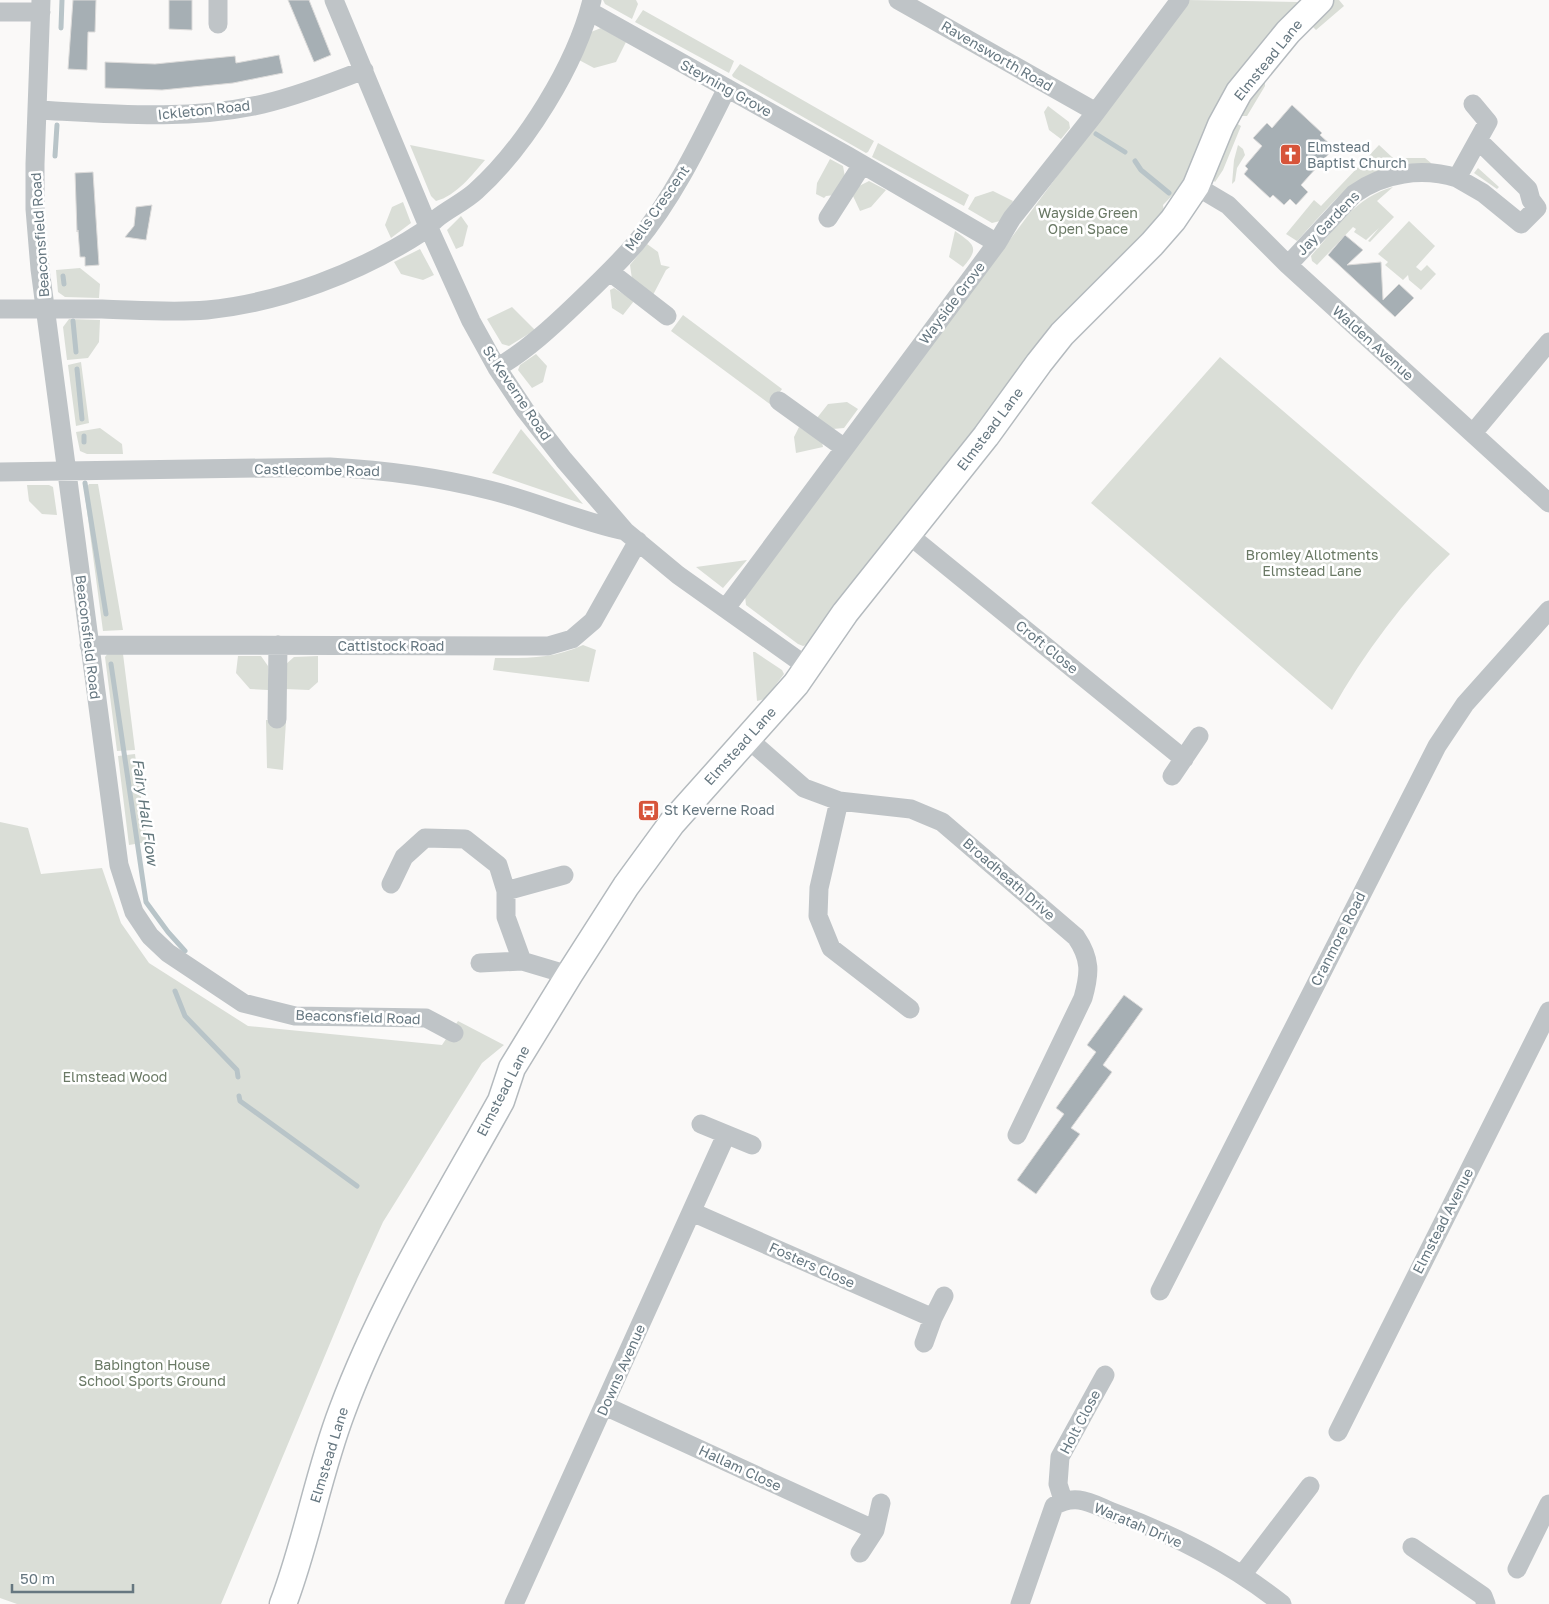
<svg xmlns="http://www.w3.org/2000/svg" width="1549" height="1604" viewBox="0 0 1549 1604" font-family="'Golos Text',sans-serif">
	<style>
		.green { fill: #daded7 }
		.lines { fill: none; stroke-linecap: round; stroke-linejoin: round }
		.stream { stroke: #b8c4c8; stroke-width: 5 }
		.building { fill: #a6afb4; stroke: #dcdbda }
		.secondary-casing { stroke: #b4babe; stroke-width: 29 }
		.street { stroke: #bfc4c7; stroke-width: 19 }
		.secondary { stroke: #fff; stroke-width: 26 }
		.labels { text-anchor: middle; stroke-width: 5; stroke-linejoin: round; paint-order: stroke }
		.street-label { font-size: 14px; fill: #667780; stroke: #fff }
		.poi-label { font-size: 14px; fill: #667780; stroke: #fff; text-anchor: start }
		.park-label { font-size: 14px; fill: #6a7965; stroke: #fff }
		.water-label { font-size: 15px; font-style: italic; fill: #61757a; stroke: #fff }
	</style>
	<rect width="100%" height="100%" fill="#faf9f8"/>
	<path class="green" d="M603,0h33l2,4 -6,15 -27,-15z
		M1188,0l110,2 -112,172 1,6 -24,25 1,6 -354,433 -7,2 -5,-2 -52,-39 -1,-9z
		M1331,0h8l5,6 -28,24 -8,-8z
		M643,10l91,51 -5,12 -94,-51z
		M601,28l25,14 -10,20 -22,6 -15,-8 12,-28z
		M740,64l134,77 -6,11 -2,1 -133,-76 -1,-2z
		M1258,79l7,4v3l-18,30h-8z
		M1048,106l21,16 1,6 -9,11 -12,-9 -5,-18z
		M1236,123l5,3 -18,44 -8,12 -3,-3 4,-25z
		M878,143l91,52 -5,11 -92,-49z
		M410,145l75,15c-12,14 -29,36 -49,41l-5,-5z
		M1238,145l5,4 2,6 -8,13 -2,13 -3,3 2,-24z
		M1379,145l14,13h32l6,5 -1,2c-73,3 -83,22 -130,73l-3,3 -11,-7 28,-34 7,6z
		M830,159l13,7 2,11 -10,18 -9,1 -2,2 -8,-4 1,-11z
		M1478,168l21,19 -2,2 -23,-16z
		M869,181l17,9 -15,17 -11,4 -7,-15 6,-10z
		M1393,187l-16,14 17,16 -24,25 -2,-1 11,-13 -13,12 -12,-8 2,-3 -3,-2 -36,38 -5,-4 -1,-5c24,-27 46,-60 82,-69z
		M993,191l20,10 -13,20 -8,2 -24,-14 7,-12z
		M403,202l8,21 -20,15 -6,-13 7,-18z
		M461,216l7,10 -5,20 -7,3 -9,-19z
		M1409,221l26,25 -19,21 5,4 6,-6 9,9 -15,16 -12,-10 -1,-5 -5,5 -18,-15 3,-3 -10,-8z
		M955,231c18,13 26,16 8,36l-14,-10z
		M647,244l11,8 3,13 9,2 -4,3 -13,25 -21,-16 -2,-14z
		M420,249l14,26 -11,5 -22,-6 -7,-12z
		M80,268l20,16 -1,14 -34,-1 -7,-5 -2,-22z
		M614,288l20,13 -11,14 -11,-7 -2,-18z
		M512,307l23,23 -26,16 -7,-2 -15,-25z
		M683,315l99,74 -11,16 -100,-74z
		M69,319l31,1 -1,22 -11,16 -21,2 -4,-33z
		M536,354l11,12 -4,16 -11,6 -14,-18 2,-5z
		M1220,357l230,197c-46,46 -86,99 -118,156l-241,-207z
		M81,362l8,61 -13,3 -8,-61z
		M847,402l11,7 -14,19 -11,1 -16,-11 11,-14z
		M799,427l23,15 1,5 -27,6 -2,-16z
		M100,428l22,16 1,10h-36l-7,-3 -4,-19z
		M521,429l62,75 -91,-31z
		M89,484h9l25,146 -20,1 -18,-135v-6z
		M27,485h22l4,2 4,28 -15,-1 -13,-13z
		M747,560l-24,28 -27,-21z
		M583,645l13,5 -7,32 -96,-12 2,-12c32,0 58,1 88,-13z
		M753,652h2l27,18 2,4 -19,25 -8,2z
		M108,653l15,1 12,96 -18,1 -12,-94z
		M238,656h23l7,10v24l-18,-1 -14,-16z
		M318,656v26l-9,8 -24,-1v-24l9,-8z
		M266,720l20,1 -3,49 -16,-2z
		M135,754l12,88 -18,3 -11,-89z
		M0,822l28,6 13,46 61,-6 19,55 28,40 99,63 194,19 16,-24 46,24 -22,18 -99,159 -26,57 -136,325h-204l-17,-6z"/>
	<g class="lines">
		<path class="stream" d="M61,28l1,-28
			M1096,134l29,18
			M55,156l2,-31
			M1135,161l6,9 28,23
			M63,276l1,8
			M73,321l3,31
			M77,369l5,50
			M84,436v6
			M85,483l21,131
			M111,664l35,238 22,30 17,19
			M175,991l10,25 52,54 1,7
			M239,1096l1,5 117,85"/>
	</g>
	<path class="building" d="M73,0h23l-1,32h-7l-1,38 -19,-1z
		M169,0h23v30l-23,-1z
		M288,0h21l22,55 -17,7z
		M279,55l4,18 -50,10 -71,7 -57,-2v-26l50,2 80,-8 1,7z
		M1292,105l30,28 -2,2 14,13 -33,37 7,7 -12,13 -6,-6 -6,6 -11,-10 -3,3 -26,-24 4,-5 -3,-3 17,-20 -9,-8 14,-15 5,5z
		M93,172l6,93 -14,1v-9h-5l-2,-27 -1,2 -2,-59z
		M152,205l-6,35 -21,-3 9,-11 2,-19z
		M1345,235l18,15 -16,15 34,-3 2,38 16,-16 15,14 -19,19 -67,-62z
		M1124,995l19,14 -40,56 9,7 -41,56 9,6 -44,60 -19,-14 47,-66 -8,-6 40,-56 -9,-7z"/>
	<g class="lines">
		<defs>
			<path id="secondary" d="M283,1604c24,-63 35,-130 59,-193 40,-108 103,-209 159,-310l11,-33 57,-93 57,-89 46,-63 124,-139 49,-71 141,-177 53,-73 23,-29 90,-90 21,-24 23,-34 25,-61 18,-33 49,-60 32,-32"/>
		</defs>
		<use href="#secondary" class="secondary-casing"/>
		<path class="street" d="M41,0l-6,164v45l5,60 79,596 15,47 16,24 18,17 75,50 52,13 131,2 28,15
			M334,0l94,226 43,95 26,47 28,42 39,50 61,71 53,44 131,93
			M898,0l198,112
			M589,11l259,145 149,87
			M0,12h41
			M218,24v-24
			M1473,104l15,18 -10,18
			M38,110c75,4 151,11 225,-6 34,-8 68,-21 101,-34
			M1196,186l32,19 60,60 261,238
			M828,218l34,-53
			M1288,265l66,-71c29,-21 68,-27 103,-16l21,-38 50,49 3,11 6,8 -16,16 -38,-31 -26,-15
			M610,272l57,44
			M0,309c34,0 68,0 102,0 35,1 70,4 105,1 73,-7 154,-38 215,-78 5,-3 9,-9 14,-13 12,-10 28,-17 40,-28 49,-44 100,-126 116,-191
			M497,368c30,-18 55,-41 80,-65 20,-19 41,-39 59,-60 38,-46 64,-101 91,-155
			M779,401l64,46
			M1473,433l76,-91
			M0,472l330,-5c54,3 107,10 159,23 46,11 89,31 136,41
			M909,535l275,224
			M726,608l271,-365 15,-25 81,-102 87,-116
			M89,645l459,1 24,-7 21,-18 45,-80
			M277,719l1,-74
			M747,738l57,50 35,13 72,8 31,13 134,115c15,22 14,36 7,61l-66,137
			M1172,776l27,-40
			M839,801l-20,87 -1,28 13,32 79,61
			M391,884l13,-27 21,-19 40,1 33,26 8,26v26l16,44 47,14
			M506,891l58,-16
			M480,963l42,-2
			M701,1124l51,21
			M692,1212l241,106
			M1160,1291l277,-545 28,-42 84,-94
			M924,1343l9,-25 11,-22
			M605,1406l270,124
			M1338,1432l211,-421
			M1063,1500l-5,-16 2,-27 45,-82
			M1412,1547l71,49 3,8
			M860,1553l15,-23 6,-27
			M1517,1569l32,-65
			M1242,1575l68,-89
			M514,1604l212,-469
			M1020,1604l34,-98c8,-5 15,-7 25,-6 11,1 23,8 33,12 60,22 120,52 170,92"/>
		<use href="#secondary" class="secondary"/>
	</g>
	<defs>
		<symbol id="church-square" viewBox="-11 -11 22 22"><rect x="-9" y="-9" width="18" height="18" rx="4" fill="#d7543a" stroke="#fff"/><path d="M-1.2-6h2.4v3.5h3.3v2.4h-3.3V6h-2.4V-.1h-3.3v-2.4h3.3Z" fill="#fff"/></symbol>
		<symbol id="bus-square" viewBox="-11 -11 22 22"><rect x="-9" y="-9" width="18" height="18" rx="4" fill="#d7543a" stroke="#fff"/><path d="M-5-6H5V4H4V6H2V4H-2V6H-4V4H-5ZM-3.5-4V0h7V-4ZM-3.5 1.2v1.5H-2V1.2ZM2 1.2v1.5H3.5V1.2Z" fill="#fff"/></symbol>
	</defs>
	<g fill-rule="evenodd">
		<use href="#church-square" x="1278" y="142" width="25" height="25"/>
		<use href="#bus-square" x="636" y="798" width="25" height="25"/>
	</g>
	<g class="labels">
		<g class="street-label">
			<text transform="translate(997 56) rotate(30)" y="5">Ravensworth Road</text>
			<text transform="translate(1268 60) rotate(-51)" y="5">Elmstead Lane</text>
			<text transform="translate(726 88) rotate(29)" y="5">Steyning Grove</text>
			<text transform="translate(204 110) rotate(-6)" y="5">Ickleton Road</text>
			<text transform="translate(657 208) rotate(-55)" y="5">Mells Crescent</text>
			<text transform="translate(1328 223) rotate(-46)" y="5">Jay Gardens</text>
			<text transform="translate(40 235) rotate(-94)" y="5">Beaconsfield Road</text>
			<text transform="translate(952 303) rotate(-53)" y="5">Wayside Grove</text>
			<text transform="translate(1373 343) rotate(42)" y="5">Walden Avenue</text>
			<text transform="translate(517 393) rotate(56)" y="5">St Keverne Road</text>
			<text transform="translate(990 429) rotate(-53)" y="5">Elmstead Lane</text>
			<text transform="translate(317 470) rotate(1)" y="5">Castlecombe Road</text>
			<text transform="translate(88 637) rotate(83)" y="5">Beaconsfield Road</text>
			<text x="391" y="651">Cattistock Road</text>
			<text transform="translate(1047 647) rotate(39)" y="5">Croft Close</text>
			<text transform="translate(740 746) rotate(-48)" y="5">Elmstead Lane</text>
			<text transform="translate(1009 879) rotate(41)" y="5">Broadheath Drive</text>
			<text transform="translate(1338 939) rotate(-63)" y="5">Cranmore Road</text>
			<text transform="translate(358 1017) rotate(2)" y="5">Beaconsfield Road</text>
			<text transform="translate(503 1091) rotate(-63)" y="5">Elmstead Lane</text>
			<text transform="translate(1443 1221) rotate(-63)" y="5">Elmstead Avenue</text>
			<text transform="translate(812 1265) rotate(24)" y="5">Fosters Close</text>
			<text transform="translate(621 1370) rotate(-66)" y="5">Downs Avenue</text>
			<text transform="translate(1080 1422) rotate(-62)" y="5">Holt Close</text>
			<text transform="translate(329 1455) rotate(-73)" y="5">Elmstead Lane</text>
			<text transform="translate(740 1468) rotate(25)" y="5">Hallam Close</text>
			<text transform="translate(1138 1525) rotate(23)" y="5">Waratah Drive</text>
		</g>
		<g class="poi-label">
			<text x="1307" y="152">Elmstead<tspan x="1307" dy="16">Baptist Church</tspan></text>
			<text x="664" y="815">St Keverne Road</text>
		</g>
		<g class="park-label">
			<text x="1088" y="218">Wayside Green<tspan x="1088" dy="16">Open Space</tspan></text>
			<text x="1312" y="560">Bromley Allotments<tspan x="1312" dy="16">Elmstead Lane</tspan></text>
			<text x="115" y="1082">Elmstead Wood</text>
			<text x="152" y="1370">Babington House<tspan x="152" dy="16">School Sports Ground</tspan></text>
		</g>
		<g class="water-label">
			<text transform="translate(145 812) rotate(82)" y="5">Fairy Hall Flow</text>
		</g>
	</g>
	<path d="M12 1584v8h121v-8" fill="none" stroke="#667780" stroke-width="2.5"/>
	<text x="20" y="1584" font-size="15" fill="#667780" stroke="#ffffff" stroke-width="4" paint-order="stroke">50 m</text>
</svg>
